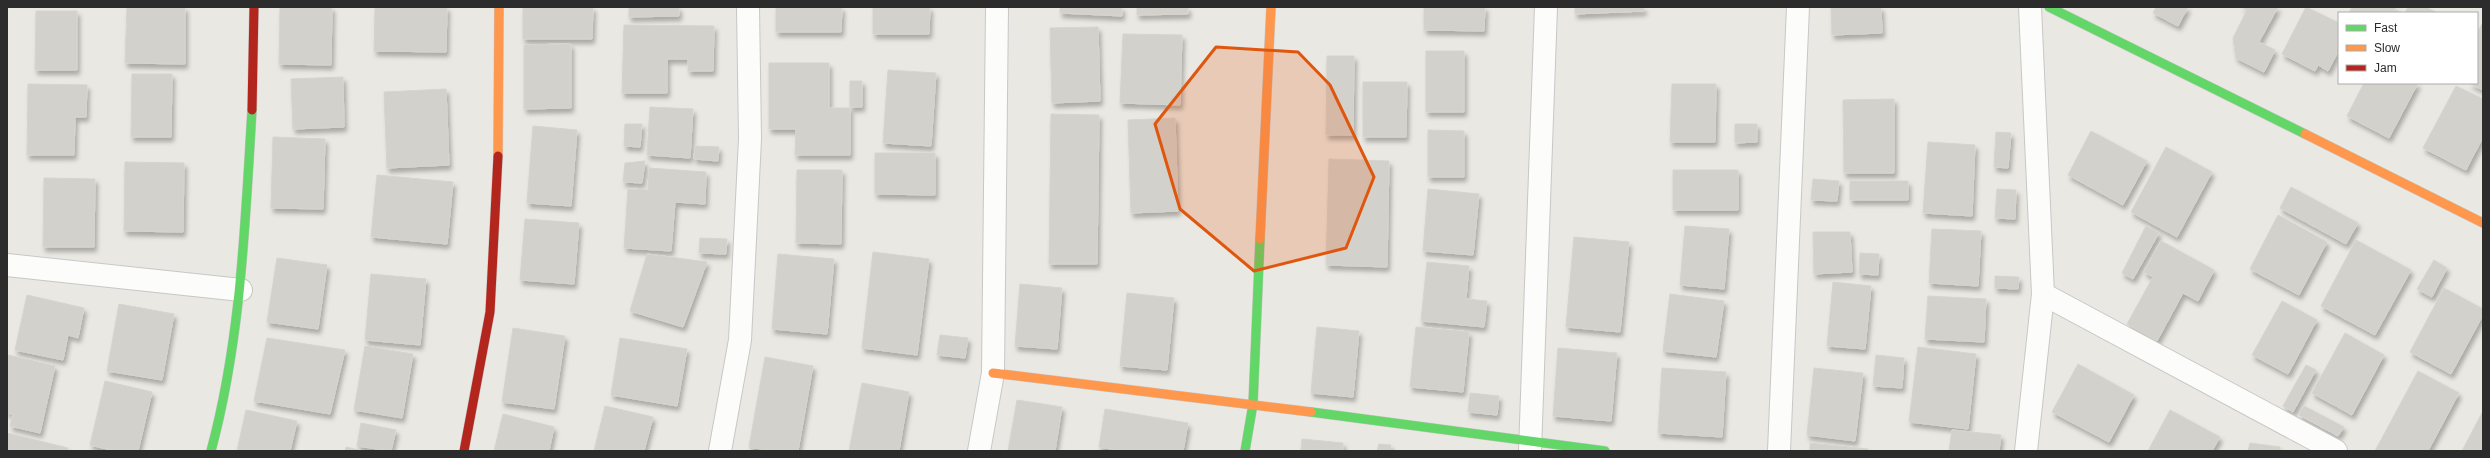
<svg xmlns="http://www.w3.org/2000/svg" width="2490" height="458" viewBox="0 0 2490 458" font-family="Helvetica,sans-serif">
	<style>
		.building { fill: #d3d1cc; stroke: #d5d4ce; filter: url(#shadow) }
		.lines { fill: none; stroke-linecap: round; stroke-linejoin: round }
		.street-casing { stroke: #c8c7c7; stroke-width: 24 }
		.fast-casing { stroke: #c8c7c7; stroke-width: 10 }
		.slow-casing { stroke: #c8c7c7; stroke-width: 10 }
		.jam-casing { stroke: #c8c7c7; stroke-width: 10 }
		.street { stroke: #fcfcfb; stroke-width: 22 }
		.fast { stroke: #63d668; stroke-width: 9 }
		.slow { stroke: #ff974d; stroke-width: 9 }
		.jam { stroke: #b3261e; stroke-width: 9 }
		.marked { fill: #df570e; fill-opacity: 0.2; stroke: #df570e; stroke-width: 3; stroke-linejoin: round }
	</style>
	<defs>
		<filter id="shadow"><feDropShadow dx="2.5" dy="4.5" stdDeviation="2" flood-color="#0004"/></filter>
	</defs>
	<rect width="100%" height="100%" fill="#eae8e2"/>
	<path class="building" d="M127,7h58v57l-60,-1z
		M280,7h52l-1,58 -52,-1z
		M375,7h72l-1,45 -72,-1z
		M523,7h70l-1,32h-69z
		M629,7h50v9l-50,1z
		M776,7h66l-1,25h-65z
		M873,7h57l-1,27h-56z
		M1060,7h62v9l-62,-3z
		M1137,7h51v7l-51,1z
		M1424,7h61l-1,24 -60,-1z
		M1575,7h69v4l-69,3z
		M1831,7h50l1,26 -50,2z
		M2156,7h32l-10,19 -25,-13z
		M2241,7h37l-19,35 16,8 -11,22 -28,-14 -3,-20 14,-28z
		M2306,7l33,16v27l-11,21 -10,-6 -3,6 -33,-17z
		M2352,7h44l-3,6h-44z
		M2408,7h18l11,6h-32z
		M36,11h41v59h-42z
		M2483,22v68l-14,-7h8v-50z
		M624,25l90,1 -1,45h-25v-12h-21v34h-45z
		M1098,27l2,74 -48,2 -2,-75z
		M1123,34l59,1 -2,70 -60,-2z
		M571,44v64l-47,1v-64z
		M1426,51h38v61h-38z
		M1327,56h27l-1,79h-27z
		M769,63h60v45h21v47h-55l1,-26h-27z
		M888,70l48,3 -5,73 -48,-3z
		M132,74h40l-1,63h-40z
		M343,77l1,50 -51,2 -2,-50z
		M850,81h12v26h-12z
		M1363,82h44l-1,55h-43z
		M2364,83h54l-29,55 -42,-22z
		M28,84l59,1 -1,32h-11l-1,38h-47z
		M1672,84h44l-1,58h-45z
		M2456,86l27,13v38l-17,33 -43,-22z
		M446,89l3,76 -62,3 -3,-76z
		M1894,99v74h-50l-1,-73z
		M650,107l43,2 -3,49 -43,-3z
		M1051,114l48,1 -2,149h-48z
		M1175,118l3,93 -47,2 -3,-93z
		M625,124h17l-2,23 -16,-1z
		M1735,124h22v18l-22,1z
		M533,126l44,4 -6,76 -44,-3z
		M1428,130l36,1v46h-36z
		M2091,131l56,30 -24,44 -55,-30z
		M1996,132l15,1 -3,35 -14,-1z
		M273,137l52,2 -2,70 -52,-1z
		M1928,142l47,3 -3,71 -49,-3z
		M695,146l24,1 -1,14 -24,-2z
		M2166,147l46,25 -35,65 -46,-25z
		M875,153h60v42l-60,-1z
		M1329,159l60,2 -2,106 -61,-2z
		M645,161l-3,22 -19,-1 2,-19z
		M125,162l59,1 -1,69 -59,-1z
		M649,168l57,4 -1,32 -30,-2 -4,49 -47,-3 4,-59 20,1z
		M797,170h45l-1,74 -45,-1z
		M1673,170h65v40h-65z
		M377,175l76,7 -6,62 -76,-7z
		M44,178l51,1 -1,68h-51z
		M1813,179l26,2 -2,20 -26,-1z
		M1850,181h58v19h-58z
		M2291,187l67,36 -12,21 -66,-36z
		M1428,189l51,5 -6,61 -50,-4z
		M1997,189l19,1 -1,29 -20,-1z
		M2278,215l49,27 -28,53 -49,-26z
		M525,219l54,4 -5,61 -54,-4z
		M1685,226l44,3 -5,60 -44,-4z
		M2146,226l13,7 -26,46 -11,-6z
		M1932,229l49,2 -3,55 -49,-3z
		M1813,232h37l2,40 -38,2z
		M1574,237l55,5 -9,90 -54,-5z
		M700,238l27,1 -1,15 -27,-1z
		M2356,240l55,30 -36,65 -54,-29z
		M2161,241l53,29 -16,31 -15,-8 -26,48 -30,-17 26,-47 -9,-5z
		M873,252l56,7 -12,96 -55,-7z
		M1860,253l19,1 -1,21 -19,-1z
		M647,254l60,8 -24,65 -53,-16z
		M778,254l56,5 -7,75 -55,-5z
		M277,258l50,7 -9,64 -51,-7z
		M2434,260l13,8 -15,29 -15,-8z
		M1427,262l42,4 -3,33 21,2 -3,26 -63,-6z
		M371,274l55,5 -6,66 -55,-5z
		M1995,276l24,1 -1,12 -23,-1z
		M1833,282l38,4 -6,63 -38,-3z
		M1020,284l42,4 -5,61 -42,-3z
		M2444,288l39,21v6l-32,59 -41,-22z
		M1127,293l47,5 -7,72 -47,-4z
		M1670,294l54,7 -8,56 -53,-6z
		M27,295l57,13 -6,30 -10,-3 -5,25 -48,-10z
		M1928,296l58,3 -2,43 -59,-3z
		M2282,301l35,19 -29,54 -36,-19z
		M119,304l55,10 -12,66 -55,-9z
		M1317,327l42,4 -6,66 -42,-4z
		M1416,327l53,5 -6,60 -53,-5z
		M513,328l52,8 -11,73 -52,-7z
		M2345,333l39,22 -32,60 -40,-22z
		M940,335l28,3 -3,20 -28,-3z
		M267,338l78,12 -15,64 -76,-13z
		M620,338l67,11 -10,57 -66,-11z
		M365,346l48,8 -11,64 -48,-8z
		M1918,347l58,7 -8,75 -59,-7z
		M1558,348l59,5 -6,68 -58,-5z
		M8,355l47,11 -15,67 -30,-7 3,-12 -6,-1z
		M1876,355l28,3 -2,30 -29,-2z
		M765,357l48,9 -15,85h-24l-25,-4z
		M2078,364l56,31 -25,47 -57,-30z
		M2306,365l10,5 -23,42 -10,-6z
		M1662,368l64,4 -4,65 -64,-4z
		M1814,368l49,5 -8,68 -48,-6z
		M2418,371l41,22 -31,58h-53z
		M105,381l47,11 -14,59h-23l-25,-6z
		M862,383l47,9 -10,59h-50z
		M1470,393l29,3 -2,19 -29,-3z
		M1017,400l45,7 -7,44h-47z
		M605,406l48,11 -9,34h-50z
		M2304,406l40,21 -6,9 -39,-21z
		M1105,409l83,14 -5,28h-59l-25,-4z
		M246,410l51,11 -7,30h-53z
		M2170,410l50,27 -8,14h-64z
		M2483,411v40h-21z
		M503,414l51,13 -5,24h-55z
		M361,423l35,7 -5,21 -34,-5z
		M1952,430l49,5 -2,16h-50z
		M7,433l61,15 -1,3h-60z
		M1302,439l41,4v8h-42z
		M1810,443l58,6v2h-58z
		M2250,443l30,4v4h-32z
		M1379,444l12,1 -1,6h-13z
		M346,447l17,4h-18z"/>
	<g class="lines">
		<defs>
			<path id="street" d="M7,265l234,25
				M2043,294l293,157
				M720,451l20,-111 10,-201 -2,-132
				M979,451l14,-78 4,-366
				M1530,451l16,-444
				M1779,451l19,-444
				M2026,451l17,-157 -13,-287"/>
			<path id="fast" d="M2049,7l256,127
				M1311,412l294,39
				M211,451c30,-111 34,-226 41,-341
				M1245,451l8,-47 7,-165"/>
			<path id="slow" d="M2305,134l178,89
				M498,156l1,-149
				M1260,239l11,-232
				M993,373l318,39"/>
			<path id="jam" d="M252,110l2,-103
				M464,451l26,-139 8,-156"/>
		</defs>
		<use href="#street" class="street-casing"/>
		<use href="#fast" class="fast-casing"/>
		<use href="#slow" class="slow-casing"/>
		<use href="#jam" class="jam-casing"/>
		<use href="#street" class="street"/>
		<use href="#fast" class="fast"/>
		<use href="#slow" class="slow"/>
		<use href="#jam" class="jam"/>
	</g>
	<path class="marked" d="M1216,47l82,5 32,33 44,92 -28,71 -92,23 -74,-62 -25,-85z"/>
	<rect width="2490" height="458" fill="none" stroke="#2c2c2c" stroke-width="16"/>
	<rect x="2338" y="12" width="140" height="72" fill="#ffffff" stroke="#ababab"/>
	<rect x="2346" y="25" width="20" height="6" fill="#63d668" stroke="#ababab"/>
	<text x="2374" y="32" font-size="12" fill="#2c2c2c">Fast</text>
	<rect x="2346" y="45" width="20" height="6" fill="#ff974d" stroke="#ababab"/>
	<text x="2374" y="52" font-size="12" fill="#2c2c2c">Slow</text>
	<rect x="2346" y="65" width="20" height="6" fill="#b3261e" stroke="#ababab"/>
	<text x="2374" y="72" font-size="12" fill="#2c2c2c">Jam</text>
</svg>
